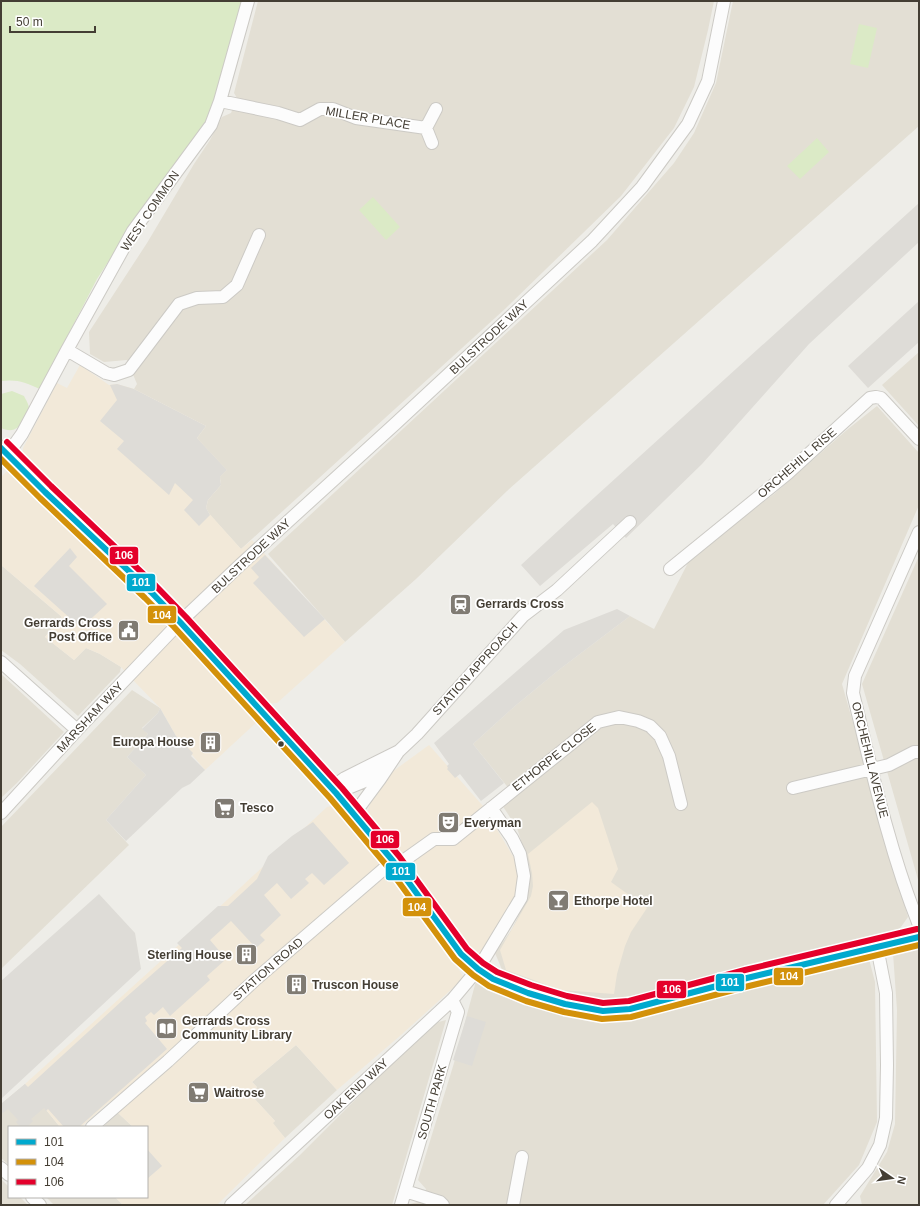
<svg xmlns="http://www.w3.org/2000/svg" width="920" height="1206" viewBox="0 0 920 1206" font-family="Arial,sans-serif">
	<style>
		.residential { fill: #e3dfd4 }
		.commercial { fill: #f2e9d9 }
		.green { fill: #dbeac6 }
		.parking { fill: #dedcd7 }
		.lines { fill: none; stroke-linecap: round; stroke-linejoin: round }
		.minor-casing { stroke: #cccac5; stroke-width: 14 }
		.major-casing { stroke: #d1c9b4; stroke-width: 17 }
		.minor { stroke: #fcfcfc; stroke-width: 12 }
		.major { stroke: #f1ece2; stroke-width: 15 }
		.bus-1-casing { stroke: #fff; stroke-width: 9 }
		.bus-2-casing { stroke: #fff; stroke-width: 9 }
		.bus-3-casing { stroke: #fff; stroke-width: 9 }
		.bus-1 { stroke: #00a9ce; stroke-width: 6 }
		.bus-2 { stroke: #d3910a; stroke-width: 6 }
		.bus-3 { stroke: #e4002b; stroke-width: 6 }
		.bus-dot { fill: #443e34; stroke: #fff; stroke-width: 1.5 }
		.labels { text-anchor: middle; stroke-width: 3.5; stroke-linejoin: round; paint-order: stroke }
		.street-label { font-size: 12px; fill: #443e34; stroke: #fff }
		.poi-label { font-size: 12px; font-weight: bold; fill: #443e34; stroke: #fff; text-anchor: start }
		.line-badge { stroke: #fff; stroke-width: 1.5 }
		.badge-label { font-size: 11px; text-anchor: middle; font-weight: bold; fill: #fff }
	</style>
	<rect width="100%" height="100%" fill="#eeede8"/>
	<path class="residential" d="M258,1h456l-6,29 -14,57 -20,41 -53,68 -115,112 -265,241 -31,-34 -4,-7 2,-8 13,-15v-4l-24,-43 9,-12 -72,-37 3,-5 -10,-24 -23,2 -14,-8 -1,-22 58,-89 47,-79 16,-24 12,-23 9,-4 6,-15 -3,-5z
		M733,1h186v125l-412,365 -91,88 -71,63 -77,-88 339,-314 67,-77 20,-30 22,-50z
		M919,352v74l-37,-41z
		M877,406l42,47v52l-77,179 66,233 -12,17 -209,50 -76,16 -38,-4 -70,-24 -8,-19 17,-24 14,-29 4,-31 -13,-41 -15,-23 12,-10 -41,-51 42,-38 45,-37 70,-53 24,13 37,-72 83,-63 74,-65z
		M919,556v327l-57,-199z
		M1,565l61,52 -17,20 29,23 12,-12 14,6 21,13 -1,5 -42,44 -58,-52 -19,-14z
		M1,674l63,58 -47,51 -16,15z
		M132,690l28,18 -2,5 -16,15 6,6 -21,23 19,18 -40,45 23,25 -128,124v-142z
		M919,947v258h-57l-2,-9 27,-44 8,-28 2,-114 -4,-57z
		M869,959l6,23 2,140 -18,43 -36,40h-413v-1l12,-3 4,-12 -8,-9 36,-117 22,-82 45,21 85,21z
		M446,1020l-54,185h-147l55,-50 131,-131z
		M296,1045l41,45 -52,48 -13,-15 3,-2 -25,-27 7,-7 -5,-5z
		M25,1084l35,43h-51v38l-8,-7v-54z
		M118,1113l15,14h-30z
		M1,1179l8,8v10h11l8,8h-27z
		M46,1197h69l8,8h-69z"/>
	<path class="commercial" d="M80,365l29,20 8,-1 17,5 72,37 -9,12 30,32 -7,7 1,8 -13,15 -2,8 1,3 34,38 11,-9 93,102 -68,61 -17,1 -1,16 -54,50 -29,-34 -16,-28 -28,-29 -11,-12 -21,-13 -14,-6 -12,12 -29,-23 17,-20 -61,-52v-88l10,-10 11,4 1,-23 34,-65 10,5z
		M429,745l54,61 34,57 1,29 -37,64h-8l-106,-142 6,-20 19,-22z
		M592,802l6,6 20,61 -7,13 36,26 -16,24 -6,14 -8,28 -3,20 -53,-4 -55,-20 -6,-20 31,-54 2,-10 -1,-13 -4,-19z
		M334,805l5,2 110,146 15,25 -63,57 -64,55 -41,-45 -44,37 5,5 -7,7 25,27 -2,2 12,15 -68,67h-94l-8,-8h32v-70h-14l-15,-14 -9,-11 -28,25h-21l-35,-43 159,-144 143,-133z"/>
	<path class="green" d="M1,1h243l-15,63 -21,55 -11,18 -67,91 -33,51 -57,110c-15,-7 -23,-10 -39,-8z
		M859,24l18,4 -9,40 -18,-4z
		M817,138l12,14 -29,27 -13,-13z
		M373,197l27,30 -14,13 -27,-30z
		M12,391l12,5c2,4 6,10 5,15 -1,2 -4,6 -5,8 -5,10 -12,14 -23,9v-34z"/>
	<path class="parking" d="M919,203v39l-110,102 -107,120 -76,74 -13,-14 -73,62 -19,-21 64,-59z
		M919,301v41l-51,46 -20,-22z
		M117,384l17,5 72,37 -9,12 30,32 -7,7 1,8 -13,15 -2,8 4,7 -11,11 -15,-16 9,-10 -18,-17 -6,12 -52,-46 7,-8 -24,-20 17,-21 -7,-15z
		M70,548l7,9 -8,9 38,38 -26,24 -47,-42z
		M265,555l60,64 -21,18 -51,-54 6,-6 -8,-9z
		M617,609l13,7 -70,53 -45,37 -42,38 31,39 -23,18 -21,-27 -5,4 -8,-9 1,-1 -1,-2 2,-2 -15,-21 130,-113z
		M160,708l16,28 17,17 -2,3 14,14 -15,14 -8,4 -56,53 -20,-21 40,-45 -19,-18 21,-23 -6,-5 16,-16z
		M313,822l36,41 -25,22 -12,-12 -7,6 4,4 -18,16 -14,-16 -13,12 17,20 -21,20 5,5 -9,8 -25,-27 -21,19 12,14 -2,2 4,5 -17,15 3,4 -40,36 -7,-9 -9,8 -3,-3 -6,5 2,4 -2,2 22,26 -88,78h-15l-16,-18 -2,2 -2,-3 -13,11 2,2 -6,6h-7l-4,-5 2,-2 -10,-11 -5,4 -2,-2v-7l24,-20 3,3 96,-88 58,-51 -5,-5 41,-37h10l29,-27 11,-23 24,-20z
		M99,894l36,39 6,36 -140,130v-118z
		M467,1016l19,6 -14,44 -19,-6z
		M147,1149l15,17 -15,13z"/>
	<g class="lines">
		<defs>
			<path id="minor" d="M220,101l58,12 22,7 20,-11h13l23,9 70,10 10,-19
				M426,128l6,15
				M67,350l39,23 8,2 15,-5 50,-66 18,-6 26,-1 14,-12 22,-50
				M7,455l15,-21 45,-84 66,-119 78,-106 9,-24 28,-100
				M919,532l-64,144 -2,17c19,78 36,157 66,232
				M670,569l118,-96 82,-75 6,-1 5,1 38,41
				M1,662l76,68
				M331,788l14,-10 54,-27 18,-17 106,-118 34,-26 73,-68
				M793,788l96,-23 25,-13h5
				M336,793l29,-12 18,-16
				M1,813l76,-83 103,-108 59,-56 156,-142 197,-183 50,-54 46,-63 20,-43 16,-80
				M355,816l5,-10 20,-27 18,-27
				M396,866l38,-27h19l145,-117 21,-5 19,4 12,5 10,10 9,20 12,48
				M92,1127l76,-66 88,-82 137,-118
				M1,1168l8,7
				M405,1191l35,11 3,3
				M32,1197l8,8
				M231,1205l221,-205 26,-31 43,-71 3,-22 -4,-22 -8,-16 -21,-30
				M401,1205l57,-193 -6,-12
				M513,1205l9,-48
				M836,1205l32,-37 12,-23 6,-27 1,-53 -1,-72 -9,-46"/>
			<path id="major" d="M1,448l44,44 106,100 29,30 156,171 31,37 26,31 68,93 17,15 15,10 35,14 37,11 38,7 27,-2 117,-31 172,-41"/>
		</defs>
		<use href="#minor" class="minor-casing"/>
		<use href="#major" class="major-casing"/>
		<use href="#minor" class="minor"/>
		<use href="#major" class="major"/>
		<defs>
			<path id="bus-1" d="M1,448l44,44 106,100 29,30 156,171 57,68 68,93 17,15 15,10 35,14 37,11 38,7 27,-2 117,-31 172,-41"/>
			<path id="bus-2" d="M1,459l39,39 105,100 29,29 156,171 57,68 68,93 18,16 16,11 37,15 38,11 38,7 29,-2 118,-31 170,-41"/>
			<path id="bus-3" d="M7,442l44,44 105,100 30,31 156,171 57,68 68,93 16,14 14,9 34,13 36,11 36,7 26,-2 116,-31 172,-41"/>
		</defs>
		<use href="#bus-1" class="bus-1-casing"/>
		<use href="#bus-2" class="bus-2-casing"/>
		<use href="#bus-3" class="bus-3-casing"/>
		<use href="#bus-1" class="bus-1"/>
		<use href="#bus-2" class="bus-2"/>
		<use href="#bus-3" class="bus-3"/>
	</g>
	<defs>
		<symbol id="station-square" viewBox="-11 -11 22 22"><rect x="-9" y="-9" width="18" height="18" rx="4" fill="#807b73" stroke="#fff"/><path d="M-3-6H3Q5-6 5-4V2Q5 4 3 4L4.5 6H3L1.5 4h-3L-3 6H-4.5L-3 4Q-5 4-5 2V-4Q-5-6-3-6ZM-3.5-4v3h7v-3ZM-3.5 1v1.5H-2V1ZM2 1v1.5H3.5V1Z" fill="#fff"/></symbol>
		<symbol id="civic-square" viewBox="-11 -11 22 22"><rect x="-9" y="-9" width="18" height="18" rx="4" fill="#807b73" stroke="#fff"/><path d="M-.6-6.5H3V-4.5H.6V-3L4-1V1h2V6H-6V1h2V-1L-.6-3ZM-1.2 2.5V6h2.4V2.5Z" fill="#fff"/></symbol>
		<symbol id="building-square" viewBox="-11 -11 22 22"><rect x="-9" y="-9" width="18" height="18" rx="4" fill="#807b73" stroke="#fff"/><path d="M-4-6H4V6H1V3H-1V6H-4ZM-2.5-4.3h1.7v1.8h-1.7ZM.8-4.3h1.7v1.8H.8ZM-2.5-1h1.7V.8h-1.7ZM.8-1h1.7V.8H.8Z" fill="#fff"/></symbol>
		<symbol id="supermarket-square" viewBox="-11 -11 22 22"><rect x="-9" y="-9" width="18" height="18" rx="4" fill="#807b73" stroke="#fff"/><path d="M-6-5.5h2.5l.6 2H6L4.5 2H-2.5L-4.4-4H-6ZM-1.5 3.2a1.3 1.3 0 1 0 .1 0ZM3 3.2a1.3 1.3 0 1 0 .1 0Z" fill="#fff"/></symbol>
		<symbol id="theatre-square" viewBox="-11 -11 22 22"><rect x="-9" y="-9" width="18" height="18" rx="4" fill="#807b73" stroke="#fff"/><path d="M-5-5.5Q0-4 5-5.5V0Q5 5 0 6Q-5 5-5 0ZM-3.3-2.5H-1v1.5H-3.3ZM1-2.5H3.3v1.5H1ZM-2.8 1Q0 5.5 2.8 1Z" fill="#fff"/></symbol>
		<symbol id="bar-square" viewBox="-11 -11 22 22"><rect x="-9" y="-9" width="18" height="18" rx="4" fill="#807b73" stroke="#fff"/><path d="M-6-5H6L.8 .8V4.5H3.5V6h-7V4.5H-.8V.8Z" fill="#fff"/></symbol>
		<symbol id="library-square" viewBox="-11 -11 22 22"><rect x="-9" y="-9" width="18" height="18" rx="4" fill="#807b73" stroke="#fff"/><path d="M-6-4Q-3-5.5-.7-3.5V5Q-3 3-6 4ZM6-4Q3-5.5 .7-3.5V5Q3 3 6 4Z" fill="#fff"/></symbol>
	</defs>
	<g fill-rule="evenodd">
		<use href="#station-square" x="448" y="592" width="25" height="25"/>
		<use href="#civic-square" x="116" y="618" width="25" height="25"/>
		<use href="#building-square" x="198" y="730" width="25" height="25"/>
		<use href="#supermarket-square" x="212" y="796" width="25" height="25"/>
		<use href="#theatre-square" x="436" y="810" width="25" height="25"/>
		<use href="#bar-square" x="546" y="888" width="25" height="25"/>
		<use href="#building-square" x="234" y="942" width="25" height="25"/>
		<use href="#building-square" x="284" y="972" width="25" height="25"/>
		<use href="#library-square" x="154" y="1016" width="25" height="25"/>
		<use href="#supermarket-square" x="186" y="1080" width="25" height="25"/>
	</g>
	<circle class="bus-dot" cx="281" cy="744" r="3.5"/>
	<g class="labels">
		<g class="street-label">
			<text transform="translate(368 118) rotate(10)" y="4">MILLER PLACE</text>
			<text transform="translate(150 211) rotate(-56)" y="4">WEST COMMON</text>
			<text transform="translate(489 337) rotate(-43)" y="4">BULSTRODE WAY</text>
			<text transform="translate(797 463) rotate(-41)" y="4">ORCHEHILL RISE</text>
			<text transform="translate(251 556) rotate(-43)" y="4">BULSTRODE WAY</text>
			<text transform="translate(475 669) rotate(-48)" y="4">STATION APPROACH</text>
			<text transform="translate(90 717) rotate(-47)" y="4">MARSHAM WAY</text>
			<text transform="translate(554 757) rotate(-38)" y="4">ETHORPE CLOSE</text>
			<text transform="translate(870 760) rotate(76)" y="4">ORCHEHILL AVENUE</text>
			<text transform="translate(268 969) rotate(-41)" y="4">STATION ROAD</text>
			<text transform="translate(356 1089) rotate(-43)" y="4">OAK END WAY</text>
			<text transform="translate(432 1102) rotate(-74)" y="4">SOUTH PARK</text>
		</g>
		<g class="poi-label">
			<text x="476" y="608">Gerrards Cross</text>
			<text x="112" y="627" text-anchor="end">Gerrards Cross<tspan x="112" dy="14">Post Office</tspan></text>
			<text x="194" y="746" text-anchor="end">Europa House</text>
			<text x="240" y="812">Tesco</text>
			<text x="464" y="827">Everyman</text>
			<text x="574" y="905">Ethorpe Hotel</text>
			<text x="232" y="959" text-anchor="end">Sterling House</text>
			<text x="312" y="989">Truscon House</text>
			<text x="182" y="1025">Gerrards Cross<tspan x="182" dy="14">Community Library</tspan></text>
			<text x="214" y="1097">Waitrose</text>
		</g>
	</g>
	<g class="line-badge">
		<rect x="109" y="546" width="30" height="19" rx="4" fill="#e4002b"/>
		<rect x="126" y="573" width="30" height="19" rx="4" fill="#00a9ce"/>
		<rect x="147" y="605" width="30" height="19" rx="4" fill="#d3910a"/>
		<rect x="370" y="830" width="30" height="19" rx="4" fill="#e4002b"/>
		<rect x="385" y="862" width="31" height="19" rx="4" fill="#00a9ce"/>
		<rect x="402" y="897" width="30" height="20" rx="4" fill="#d3910a"/>
		<rect x="773" y="967" width="31" height="19" rx="4" fill="#d3910a"/>
		<rect x="715" y="973" width="30" height="19" rx="4" fill="#00a9ce"/>
		<rect x="656" y="980" width="31" height="19" rx="4" fill="#e4002b"/>
	</g>
	<g class="badge-label">
		<text x="124" y="559">106</text>
		<text x="141" y="586">101</text>
		<text x="162" y="619">104</text>
		<text x="385" y="843">106</text>
		<text x="401" y="875">101</text>
		<text x="417" y="911">104</text>
		<text x="789" y="980">104</text>
		<text x="730" y="986">101</text>
		<text x="672" y="993">106</text>
	</g>
	<rect width="920" height="1206" fill="none" stroke="#443e34" stroke-width="4"/>
	<rect x="8" y="1126" width="140" height="72" fill="#ffffff" stroke="#b4b2ae"/>
	<rect x="16" y="1139" width="20" height="6" fill="#00a9ce" stroke="#b4b2ae"/>
	<text x="44" y="1146" font-size="12" fill="#443e34">101</text>
	<rect x="16" y="1159" width="20" height="6" fill="#d3910a" stroke="#b4b2ae"/>
	<text x="44" y="1166" font-size="12" fill="#443e34">104</text>
	<rect x="16" y="1179" width="20" height="6" fill="#e4002b" stroke="#b4b2ae"/>
	<text x="44" y="1186" font-size="12" fill="#443e34">106</text>
	<g transform="translate(892 1178) rotate(103)" stroke="#ffffff" stroke-width="3" paint-order="stroke">
	<path d="M0-3L7 15L0 10L-7 15Z" fill="#443e34"/>
	<text y="-6" font-size="11" font-weight="bold" text-anchor="middle" fill="#443e34">N</text>
	</g>
	<path d="M10 26v6h85v-6" fill="none" stroke="#443e34" stroke-width="2"/>
	<text x="16" y="26" font-size="12" fill="#443e34" stroke="#ffffff" stroke-width="3" paint-order="stroke">50 m</text>
</svg>
